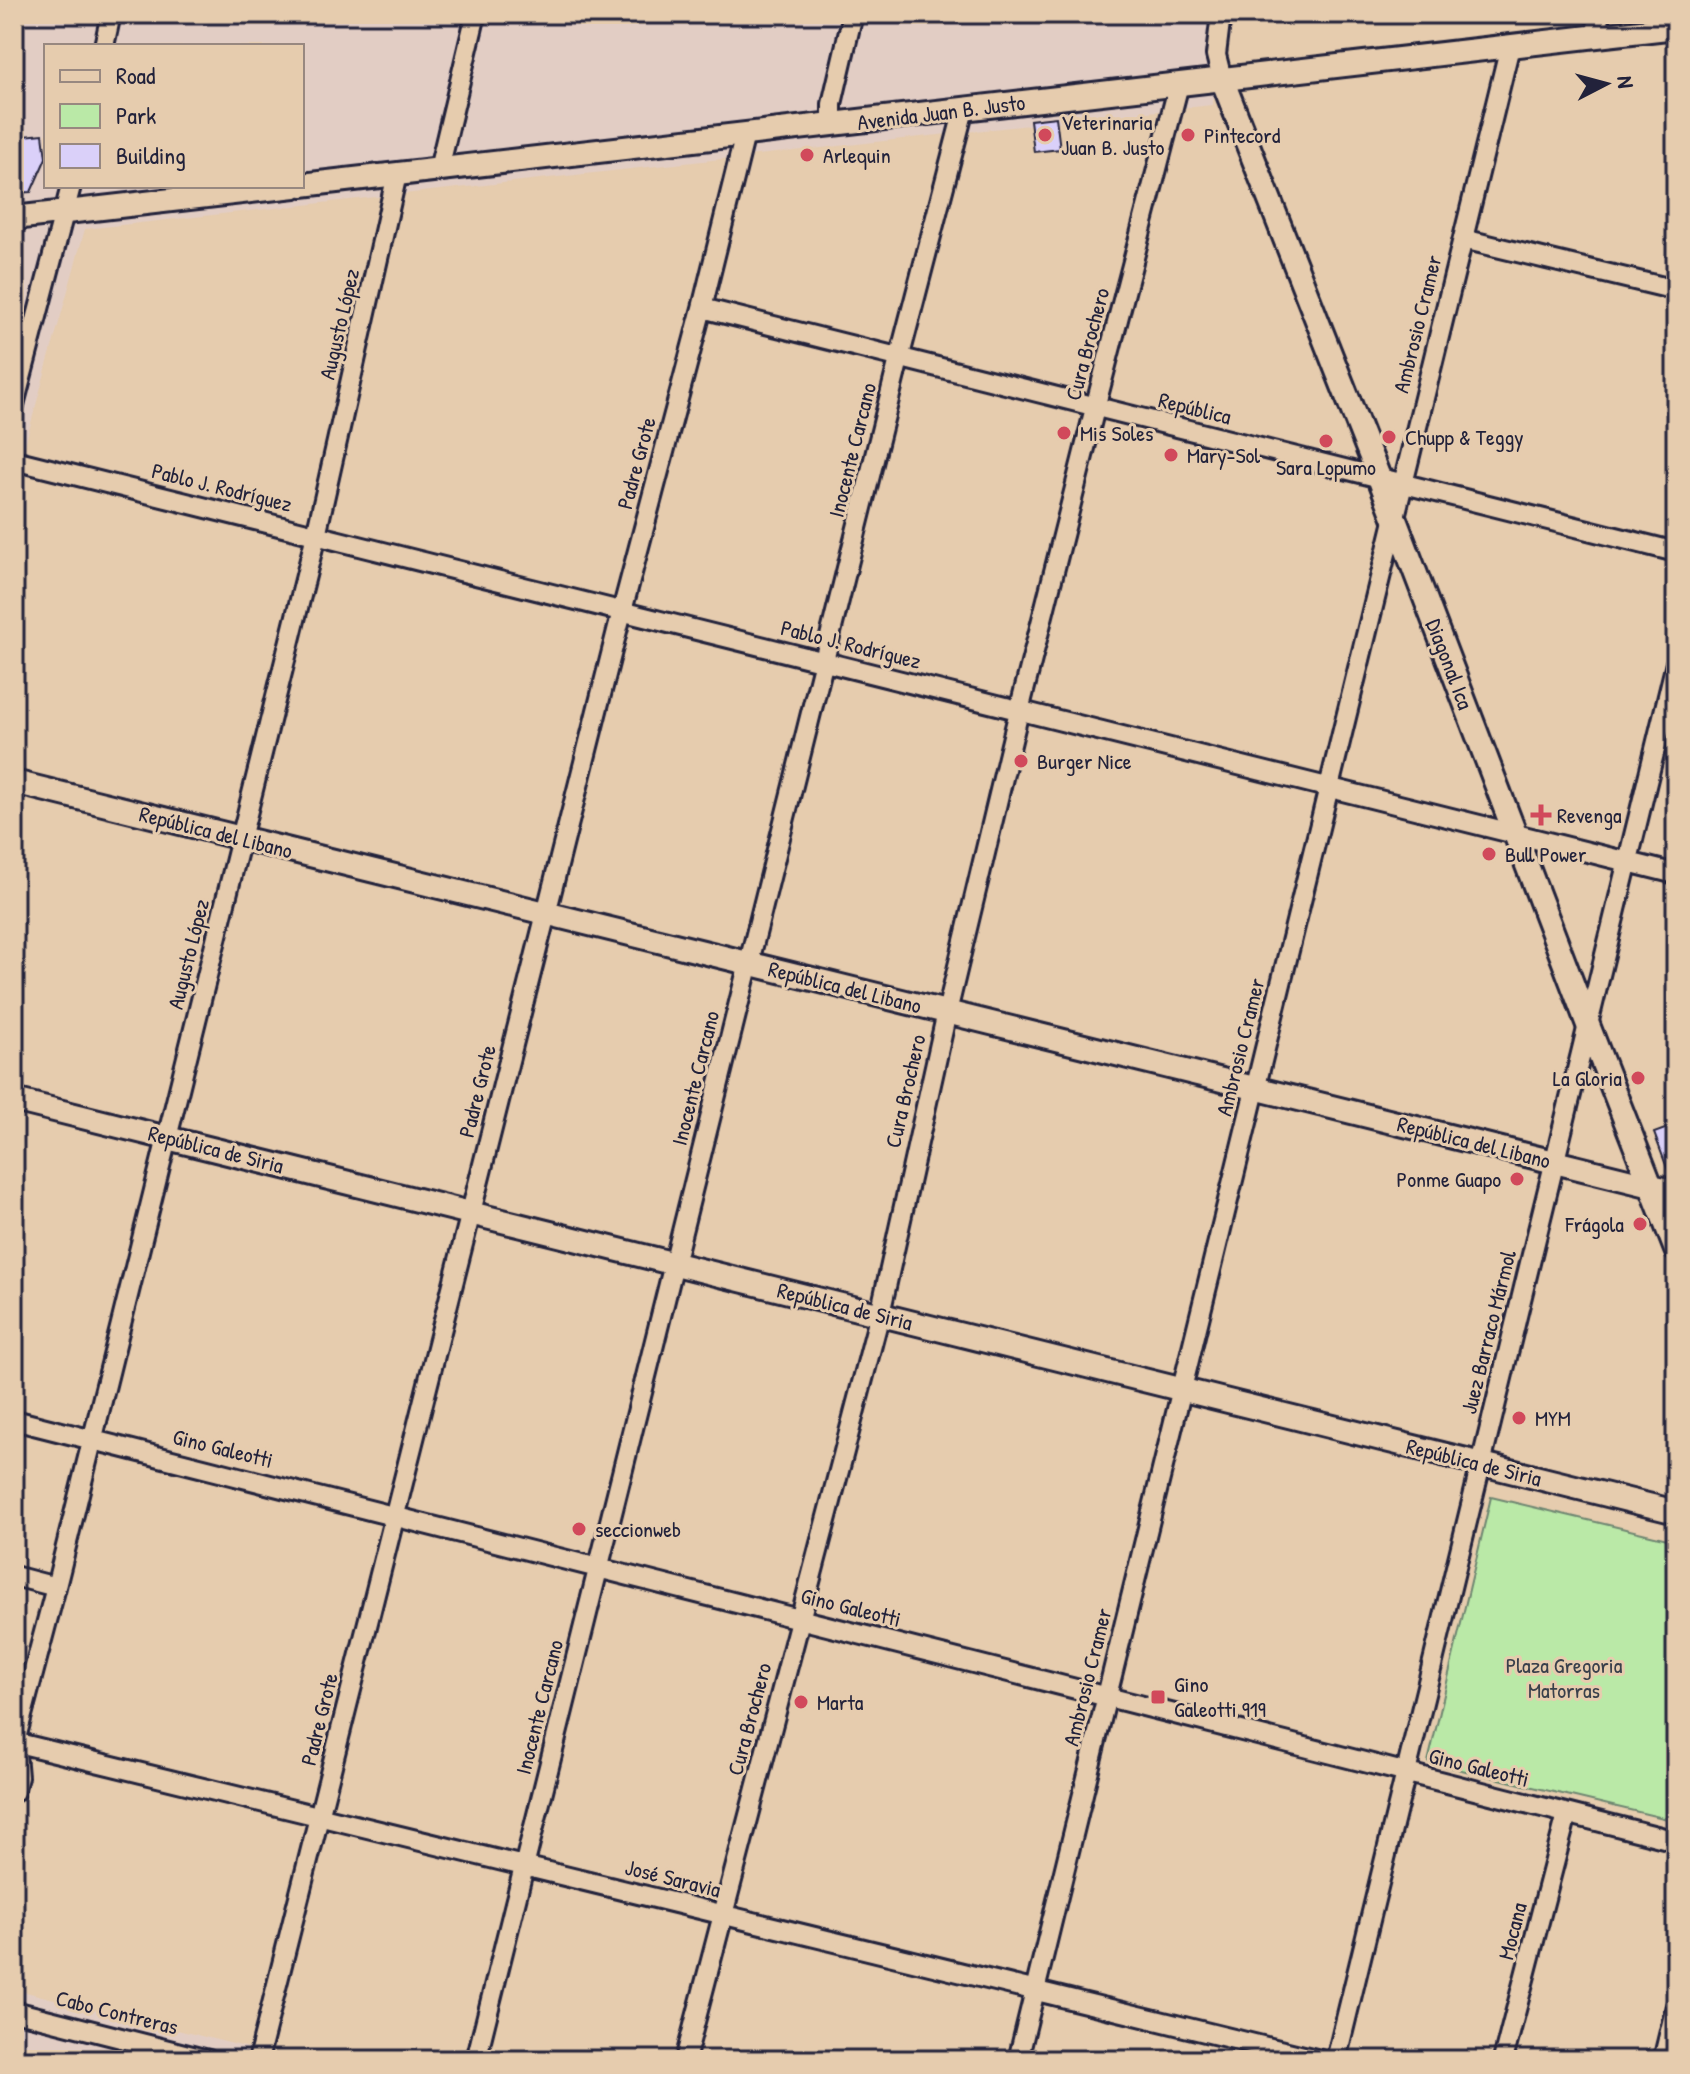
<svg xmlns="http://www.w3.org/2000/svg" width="1690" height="2074" viewBox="0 0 1690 2074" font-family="'Patrick Hand',sans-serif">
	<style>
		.built { fill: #e2cdc4; fill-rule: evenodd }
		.green { fill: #bae9a7; stroke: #6e8671; stroke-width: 2 }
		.building { fill: #dad0f9; stroke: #22223b; stroke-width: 2 }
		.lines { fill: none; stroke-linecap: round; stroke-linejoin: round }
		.minor-casing { stroke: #22223b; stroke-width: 24 }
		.major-casing { stroke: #22223b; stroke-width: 28 }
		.minor { stroke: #e6ccae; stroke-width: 18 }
		.major { stroke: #e6ccae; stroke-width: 22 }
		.poi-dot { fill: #d1495b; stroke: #e6ccae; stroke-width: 3 }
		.labels { text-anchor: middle; stroke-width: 6; stroke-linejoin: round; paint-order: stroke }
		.street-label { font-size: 22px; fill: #22223b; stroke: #e6ccae }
		.poi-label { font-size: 22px; fill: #22223b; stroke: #e6ccae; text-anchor: start }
		.park-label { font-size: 22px; fill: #39404b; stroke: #e6ccae }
	</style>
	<rect width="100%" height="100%" fill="#e6ccae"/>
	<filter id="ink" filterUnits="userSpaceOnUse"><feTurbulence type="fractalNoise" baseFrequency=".0125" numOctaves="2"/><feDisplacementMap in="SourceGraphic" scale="16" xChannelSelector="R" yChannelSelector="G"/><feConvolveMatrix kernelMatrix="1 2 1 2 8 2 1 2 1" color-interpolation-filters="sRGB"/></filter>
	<g filter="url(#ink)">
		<path class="built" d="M14,14h1220l-22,91 -1127,124 -71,255zM46,46h256v140h-256z
			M14,1989l263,66 -1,5h-262z"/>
		<path class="green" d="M1491,1497l185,44v280l-248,-59z"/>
		<path class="building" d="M1056,117l4,32 -26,3 -4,-32z
			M43,134l3,24 -15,34 -17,1v-56z
			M1676,1125v50l-7,-2 -15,-40z"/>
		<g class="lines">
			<defs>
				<path id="minor" d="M1221,14l-5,41 6,24
					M1595,36l5,-22
					M104,46l7,-32
					M832,124v-20l21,-90
					M439,169l37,-155
					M1463,239l213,51
					M702,308l974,244
					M14,405l57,-219
					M14,460l1662,414
					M14,1420l1662,421
					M14,1576l42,11
					M14,1742l1306,318
					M14,1792l4,-15 -3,-35 41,-155 260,-1052 81,-361
					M14,2011l194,49
					M258,2060l364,-1449 80,-303 43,-174
					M476,2060l423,-1701 65,-250
					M685,2060l195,-746 67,-302 72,-301 76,-303 84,-324
					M1018,2060l492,-2014
					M1336,2060l340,-1397
					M1503,2060l64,-246
					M1663,2060l13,-54"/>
				<path id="major" d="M1222,79l158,401 208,545 88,225
					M302,185l1374,-158
					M14,218l281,-32
					M14,782l1662,410
					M14,1100l1662,412"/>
			</defs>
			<use href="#minor" class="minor-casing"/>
			<use href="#major" class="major-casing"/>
			<use href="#minor" class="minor"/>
			<use href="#major" class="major"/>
		</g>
	</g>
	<g class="poi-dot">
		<circle cx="1045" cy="135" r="8"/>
		<circle cx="1188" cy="135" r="8"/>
		<circle cx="807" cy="155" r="8"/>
		<circle cx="1064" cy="433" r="8"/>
		<circle cx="1389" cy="437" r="8"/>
		<circle cx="1326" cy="441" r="8"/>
		<circle cx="1171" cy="455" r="8"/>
		<circle cx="1021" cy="761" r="8"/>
		<path d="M1537 803h8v8h8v8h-8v8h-8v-8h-8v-8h8z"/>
		<circle cx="1489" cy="854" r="8"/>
		<circle cx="1638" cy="1078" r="8"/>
		<circle cx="1517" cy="1179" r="8"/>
		<circle cx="1640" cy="1224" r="8"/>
		<circle cx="1519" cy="1418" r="8"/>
		<circle cx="579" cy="1529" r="8"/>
		<rect x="1150" y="1689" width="16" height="16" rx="4"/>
		<circle cx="801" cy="1702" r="8"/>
	</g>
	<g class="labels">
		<g class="street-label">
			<text transform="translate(941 112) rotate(-7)" y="8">Avenida Juan B. Justo</text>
			<text transform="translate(339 324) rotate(-77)" y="8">Augusto López</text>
			<text transform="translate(1417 324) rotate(-76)" y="8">Ambrosio Cramer</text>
			<text transform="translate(1087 344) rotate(-75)" y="8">Cura Brochero</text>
			<text transform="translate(1195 408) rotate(14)" y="8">República</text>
			<text transform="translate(852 450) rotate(-76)" y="8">Inocente Carcano</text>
			<text transform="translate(636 463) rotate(-75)" y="8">Padre Grote</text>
			<text transform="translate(222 487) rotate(14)" y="8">Pablo J. Rodríguez</text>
			<text transform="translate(851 644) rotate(14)" y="8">Pablo J. Rodríguez</text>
			<text transform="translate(1450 664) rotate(69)" y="8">Diagonal Ica</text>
			<text transform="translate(216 832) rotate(14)" y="8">República del Libano</text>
			<text transform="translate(188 954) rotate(-76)" y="8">Augusto López</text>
			<text transform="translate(845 987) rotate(14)" y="8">República del Libano</text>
			<text transform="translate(1240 1047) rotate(-76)" y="8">Ambrosio Cramer</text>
			<text transform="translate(695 1078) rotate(-76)" y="8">Inocente Carcano</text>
			<text transform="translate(477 1091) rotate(-76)" y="8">Padre Grote</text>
			<text transform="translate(905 1091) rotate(-77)" y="8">Cura Brochero</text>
			<text transform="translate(1474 1142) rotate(14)" y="8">República del Libano</text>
			<text transform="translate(216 1149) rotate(14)" y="8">República de Siria</text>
			<text transform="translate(845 1306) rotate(14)" y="8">República de Siria</text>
			<text transform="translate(1488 1332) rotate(-76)" y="8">Juez Barraco Mármol</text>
			<text transform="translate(223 1448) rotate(14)" y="8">Gino Galeotti</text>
			<text transform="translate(1474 1462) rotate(14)" y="8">República de Siria</text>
			<text transform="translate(851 1607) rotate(14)" y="8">Gino Galeotti</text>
			<text transform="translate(1087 1677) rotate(-76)" y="8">Ambrosio Cramer</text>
			<text transform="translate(539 1707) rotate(-76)" y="8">Inocente Carcano</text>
			<text transform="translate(319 1719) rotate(-76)" y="8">Padre Grote</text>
			<text transform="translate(749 1719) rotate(-75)" y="8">Cura Brochero</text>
			<text transform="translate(1479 1767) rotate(14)" y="8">Gino Galeotti</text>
			<text transform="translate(673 1878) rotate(14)" y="8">José Saravia</text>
			<text transform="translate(1512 1931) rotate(-76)" y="8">Mocana</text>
			<text transform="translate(117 2012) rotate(14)" y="8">Cabo Contreras</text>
		</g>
		<g class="poi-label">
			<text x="1061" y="130">Veterinaria<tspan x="1061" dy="25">Juan B. Justo</tspan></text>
			<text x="1204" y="143">Pintecord</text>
			<text x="823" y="163">Arlequin</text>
			<text x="1080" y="441">Mis Soles</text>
			<text x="1405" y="445">Chupp &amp; Teggy</text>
			<text x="1187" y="463">Mary-Sol</text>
			<text x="1326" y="475" text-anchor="middle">Sara Lopumo</text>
			<text x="1037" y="769">Burger Nice</text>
			<text x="1557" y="823">Revenga</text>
			<text x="1505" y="862">Bull Power</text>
			<text x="1622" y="1086" text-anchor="end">La Gloria</text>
			<text x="1501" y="1187" text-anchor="end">Ponme Guapo</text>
			<text x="1624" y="1232" text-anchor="end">Frágola</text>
			<text x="1535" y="1426">MYM</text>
			<text x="595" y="1537">seccionweb</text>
			<text x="1174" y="1692">Gino<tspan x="1174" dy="25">Galeotti 919</tspan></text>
			<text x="817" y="1710">Marta</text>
		</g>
		<g class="park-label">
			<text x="1564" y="1673">Plaza Gregoria<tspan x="1564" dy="25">Matorras</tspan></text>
		</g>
	</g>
	<rect width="1690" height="2074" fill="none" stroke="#e6ccae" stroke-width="48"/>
	<rect x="24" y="24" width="1642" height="2026" fill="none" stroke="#22223b" stroke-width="3" filter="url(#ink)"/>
	<rect x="44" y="44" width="260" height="144" fill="#e6ccae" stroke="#988880" stroke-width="2"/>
	<rect x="60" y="70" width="40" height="12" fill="#e6ccae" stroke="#988880" stroke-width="2"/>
	<text x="116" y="84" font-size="24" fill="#22223b">Road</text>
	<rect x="60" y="104" width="40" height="24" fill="#bae9a7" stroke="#988880" stroke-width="2"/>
	<text x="116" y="124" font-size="24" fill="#22223b">Park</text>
	<rect x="60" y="144" width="40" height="24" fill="#dad0f9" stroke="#988880" stroke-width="2"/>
	<text x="116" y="164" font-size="24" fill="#22223b">Building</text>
	<g transform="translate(1606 84) rotate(84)" stroke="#e6ccae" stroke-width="6" paint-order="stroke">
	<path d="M0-6L14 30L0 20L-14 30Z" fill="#22223b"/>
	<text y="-12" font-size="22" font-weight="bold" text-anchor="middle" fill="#22223b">N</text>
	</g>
</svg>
